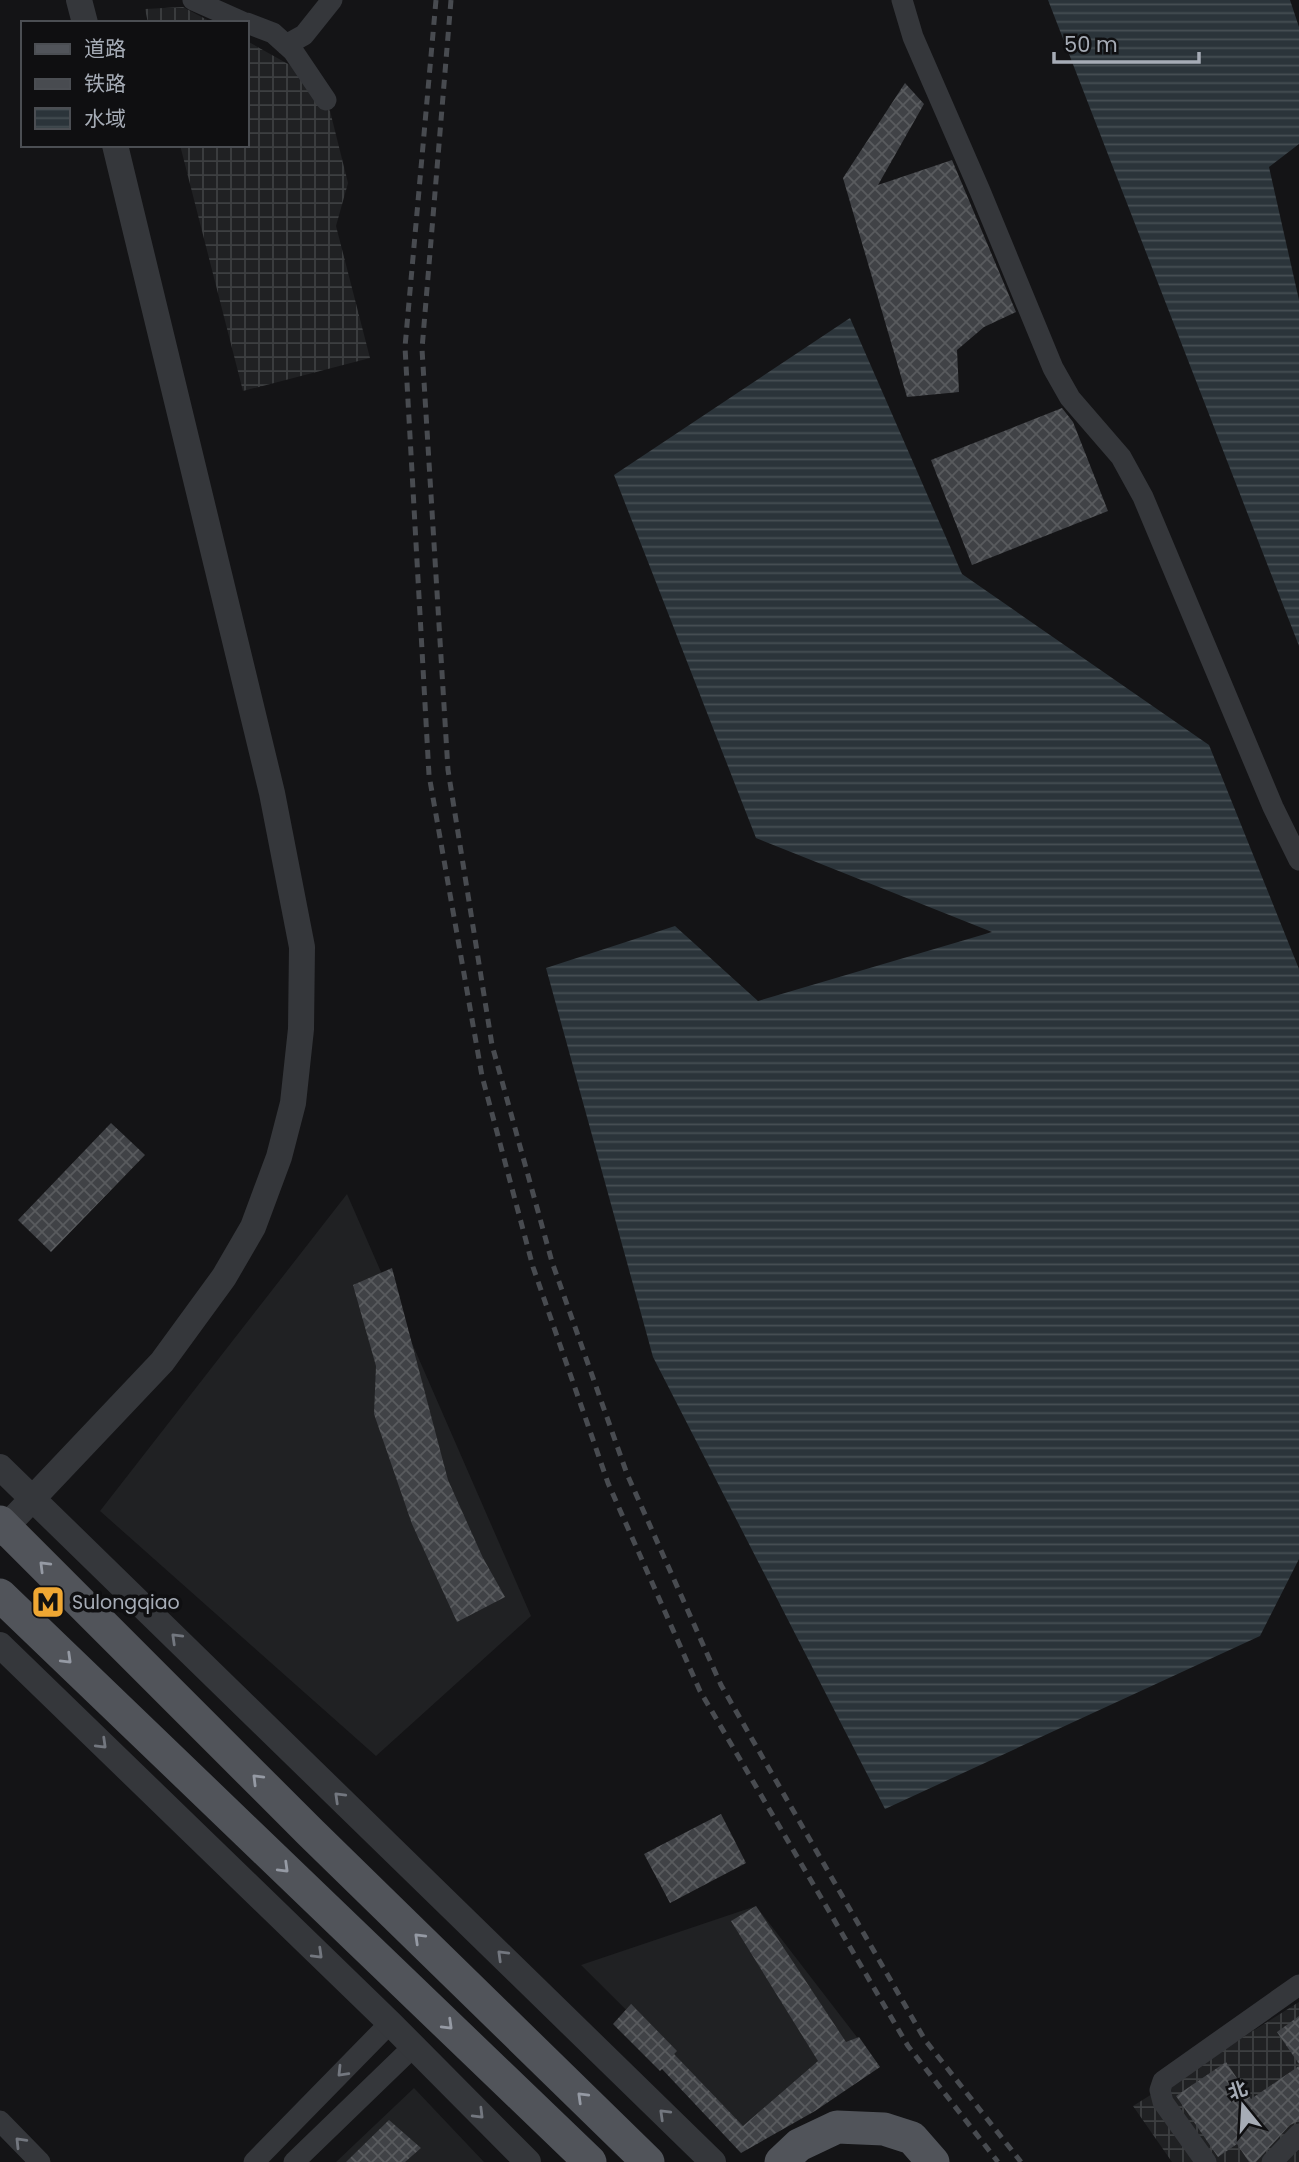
<svg xmlns="http://www.w3.org/2000/svg" width="1299" height="2162" viewBox="0 0 1299 2162" font-family="Poppins,'Noto Sans SC',sans-serif">
	<style>
		.built { fill: #202123 }
		.industrial { fill: url(#industrial-grid) }
		.water { fill: url(#water-rules) }
		.building { fill: url(#building-cross-hatch) }
		.lines { fill: none; stroke-linecap: round; stroke-linejoin: round }
		.minor { stroke: #35373b; stroke-width: 21 }
		.tertiary { stroke: #35373b; stroke-width: 26 }
		.primary { stroke: #51545a; stroke-width: 33 }
		.rail { stroke: #484b50; stroke-width: 5; stroke-dasharray: 9 7; stroke-linecap: butt }
		.oneway { stroke: #959aa4 }
		.oneway2 { stroke: #73777f }
		.labels { text-anchor: middle; stroke-width: 7; stroke-linejoin: round; paint-order: stroke }
		.poi-label { font-size: 19px; fill: #a6acb6; stroke: #0f0f11; text-anchor: start }
	</style>
	<defs>
		<pattern id="industrial-grid" width="8" height="8" patternUnits="userSpaceOnUse" patternTransform="scale(1.75)"><rect width="8" height="8" fill="#202123"/><path d="M0 4h8M4 0v8" fill="none" stroke="#3d3f41"/></pattern>
		<pattern id="water-rules" width="6" height="5" patternUnits="userSpaceOnUse" patternTransform="scale(1.75)"><rect width="6" height="5" fill="#2b343a"/><path d="M0 2.5h6" fill="none" stroke="#474f54"/></pattern>
		<pattern id="building-cross-hatch" width="8" height="8" patternUnits="userSpaceOnUse" patternTransform="scale(1.75)"><rect width="8" height="8" fill="#404246"/><path d="M0 0l8 8M0 8l8-8" fill="none" stroke="#595b5e"/></pattern>
	</defs>
	<rect width="100%" height="100%" fill="#141416"/>
	<path class="built" d="M347,1194l184,422 -155,140 -276,-245z
		M756,1906l124,161 -137,59 -162,-161z
		M414,2088l70,74h-148z"/>
	<path class="industrial" d="M183,7l30,16h-65l-3,-14z
		M247,41l50,28 33,42 18,72 -12,43 34,132 -127,33 -63,-246h67z
		M1299,2002v160h-127l-39,-56z"/>
	<path class="water" d="M1048,0h242l9,27v117l-30,23 30,133v346z
		M850,318l112,256 247,171 90,224v590l-39,77 -375,173 -232,-452 -107,-389 129,-42 83,75 234,-69 -236,-94 -142,-363z"/>
	<path class="building" d="M905,83l19,21 -46,81 74,-25 64,152 -32,15 -27,23 2,42 -52,5 -64,-219z
		M1062,408l11,14 35,89 -136,54 -41,-105z
		M111,1123l34,32 -94,97 -33,-32z
		M392,1268l56,212 35,78 22,39 -48,25 -45,-98 -38,-110 2,-48 -23,-81z
		M721,1814l25,49 -76,40 -26,-49z
		M756,1906l90,136 13,-5 21,30 -65,44 -74,42 -79,-84 -2,2 -47,-47 18,-20 46,47 -3,3 69,72 75,-65 -87,-140z
		M1299,2016v48l-22,-32z
		M1226,2062l25,37 48,-33v55l-9,4 -34,37h-7l-12,-18 -19,13 -42,-61z
		M389,2120l32,28 -16,14h-59z"/>
	<g class="lines">
		<path class="minor" d="M193,0l52,23
			M902,0l11,37 67,154 73,177 17,30 51,59 22,40 130,310 26,53
			M247,23l26,10 20,18 33,49
			M286,45l18,-10 28,-35
			M0,2121l40,41
			M254,2162l136,-139
			M294,2162l119,-115
			M1206,2162l-43,-60 -3,-12 3,-9 136,-96
			M1272,2162l27,-28"/>
		<path class="tertiary" d="M79,0l6,23
			M0,1467l713,695
			M0,1533l162,-171 62,-85 29,-50 26,-70 14,-54 8,-74 1,-82 -30,-154 -157,-648
			M0,1645l390,378 138,139"/>
		<path class="primary" d="M0,1522l311,311 337,329
			M0,1595l590,567
			M781,2162l18,-17 38,-18 47,2 28,9 21,24"/>
		<path class="rail" d="M436,0l-31,347 24,428 53,301 51,191 75,216 92,208 208,355 90,116
			M451,0l-29,349 26,421 44,275 60,217 75,212 94,211 204,355 96,122"/>
	</g>
	<defs><path id="oneway-chevron" d="M-2-3.5L2.5 0L-2 3.5" fill="none" stroke-width="1.6" stroke-linecap="round" stroke-linejoin="round" transform="scale(1.75)"/></defs>
	<g class="oneway">
		<use href="#oneway-chevron" transform="translate(44 1566) rotate(-135)"/>
		<use href="#oneway-chevron" transform="translate(67 1659) rotate(44)"/>
		<use href="#oneway-chevron" transform="translate(257 1779) rotate(-135)"/>
		<use href="#oneway-chevron" transform="translate(284 1868) rotate(44)"/>
		<use href="#oneway-chevron" transform="translate(419 1938) rotate(-136)"/>
		<use href="#oneway-chevron" transform="translate(448 2025) rotate(44)"/>
		<use href="#oneway-chevron" transform="translate(582 2097) rotate(-136)"/>
	</g>
	<g class="oneway2">
		<use href="#oneway-chevron" transform="translate(176 1638) rotate(-136)"/>
		<use href="#oneway-chevron" transform="translate(102 1744) rotate(44)"/>
		<use href="#oneway-chevron" transform="translate(339 1797) rotate(-136)"/>
		<use href="#oneway-chevron" transform="translate(318 1954) rotate(44)"/>
		<use href="#oneway-chevron" transform="translate(502 1955) rotate(-136)"/>
		<use href="#oneway-chevron" transform="translate(342 2072) rotate(134)"/>
		<use href="#oneway-chevron" transform="translate(479 2114) rotate(45)"/>
		<use href="#oneway-chevron" transform="translate(664 2114) rotate(-136)"/>
		<use href="#oneway-chevron" transform="translate(20 2142) rotate(-134)"/>
	</g>
	<defs>
		<symbol id="metro-square" viewBox="-11 -11 22 22"><rect x="-9" y="-9" width="18" height="18" rx="4" fill="#efa733" stroke="#0f0f11"/><path d="M-5.5 5V-5H-3L0 0L3-5H5.5V5H3V-.5L0 4L-3-.5V5Z" fill="#111"/></symbol>
	</defs>
	<g fill-rule="evenodd">
		<use href="#metro-square" x="29" y="1583" width="38" height="38"/>
	</g>
	<g class="labels">
		<g class="poi-label">
			<text x="72" y="1609">Sulongqiao</text>
		</g>
	</g>
	<rect x="21" y="21" width="228" height="126" fill="#0f0f11" stroke="#4b4e53" stroke-width="2"/>
	<rect x="35" y="44" width="35" height="10" fill="#51545a" stroke="#4b4e53" stroke-width="2"/>
	<text x="84" y="56" font-size="21" fill="#a6acb6">道路</text>
	<rect x="35" y="79" width="35" height="10" fill="#484b50" stroke="#4b4e53" stroke-width="2"/>
	<text x="84" y="91" font-size="21" fill="#a6acb6">铁路</text>
	<rect x="35" y="108" width="35" height="21" fill="url(#water-rules)" stroke="#4b4e53" stroke-width="2"/>
	<text x="84" y="126" font-size="21" fill="#a6acb6">水域</text>
	<g transform="translate(1243 2106) rotate(342)" stroke="#0f0f11" stroke-width="5" paint-order="stroke">
	<path d="M0-5L12 26L0 18L-12 26Z" fill="#a6acb6"/>
	<text y="-10" font-size="19" font-weight="bold" text-anchor="middle" fill="#a6acb6">北</text>
	</g>
	<path d="M1054 52v10h145v-10" fill="none" stroke="#a6acb6" stroke-width="3.5"/>
	<text x="1064" y="52" font-size="21" fill="#a6acb6" stroke="#0f0f11" stroke-width="5" paint-order="stroke">50 m</text>
</svg>
